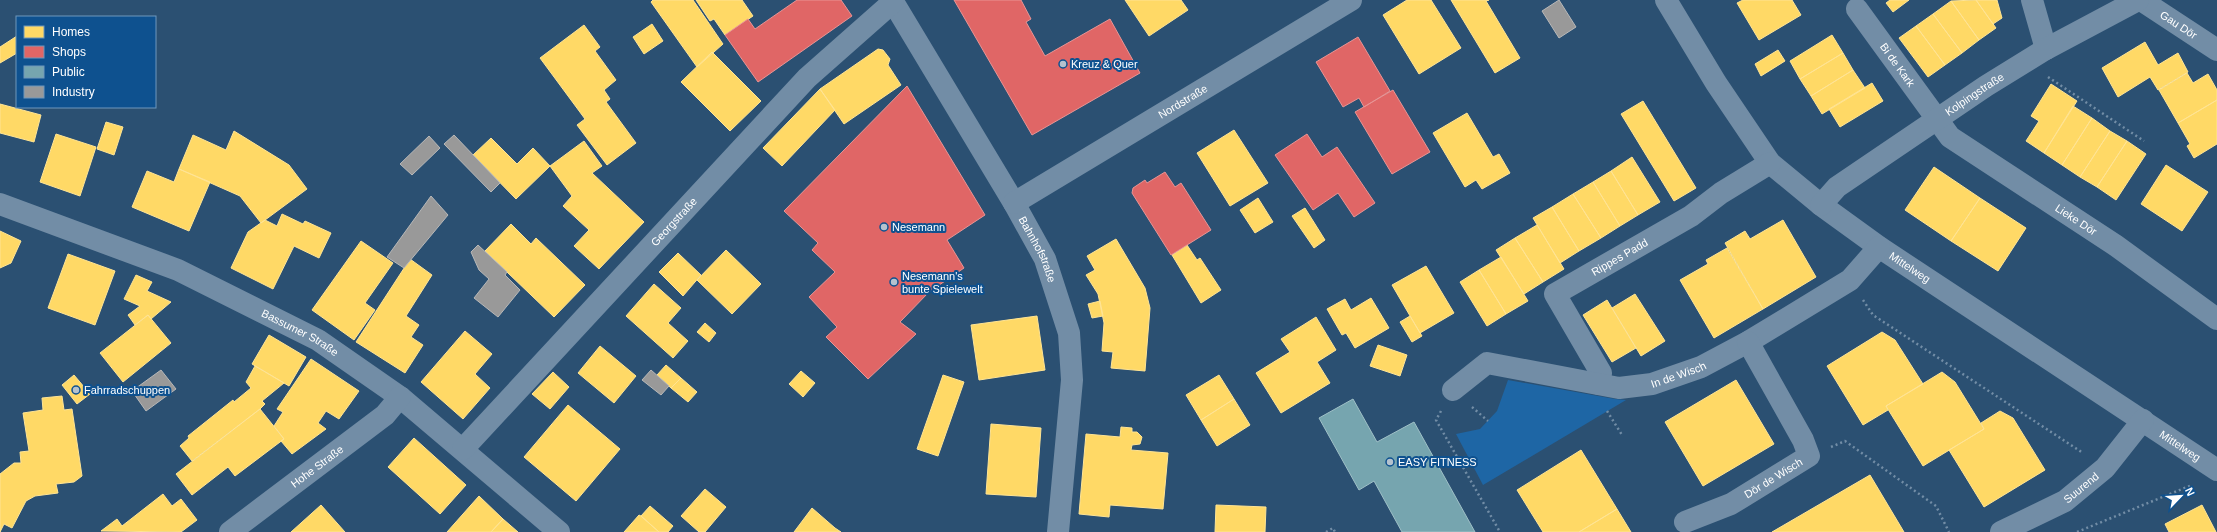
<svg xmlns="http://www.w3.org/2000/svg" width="2217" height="532" viewBox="0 0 2217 532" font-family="Helvetica,sans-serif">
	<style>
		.green { fill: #1e66a5 }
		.homes { fill: #ffd966; stroke: #ffe494 }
		.shops { fill: #e06666; stroke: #e99494 }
		.public { fill: #76a5af; stroke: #9fc0c7 }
		.industry { fill: #999; stroke: #b8b8b8 }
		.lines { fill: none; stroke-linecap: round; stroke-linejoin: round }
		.path { stroke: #728da6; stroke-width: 2.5; stroke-dasharray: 2 3; stroke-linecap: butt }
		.minor { stroke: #728da6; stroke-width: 22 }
		.poi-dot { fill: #b5c2ce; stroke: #0e518f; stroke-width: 1.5 }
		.labels { text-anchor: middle; stroke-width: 4; stroke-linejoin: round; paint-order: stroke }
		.street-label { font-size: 11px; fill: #fff; stroke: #0e518f }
		.poi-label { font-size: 11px; fill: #fff; stroke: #0e518f; text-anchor: start }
	</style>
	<rect width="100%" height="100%" fill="#2b5072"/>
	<path class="green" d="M1508,380l107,19 11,1 -143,85 -27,-51 24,-5 17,-18z"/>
	<path class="homes" d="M653,0h40l30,44 -26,23 -46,-65z
		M696,0h46l11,16 -28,19 -11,-16 -4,2z
		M1125,0h56l7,10 -39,26z
		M1407,0h24l30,48 -42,26 -36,-59z
		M1451,0h38l-3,1 34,57 -25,15z
		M1743,0h49l9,15 -42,25 -22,-37z
		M1890,0h19l-16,12 -7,-9z
		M1976,0h21l5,18 -9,6z
		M1976,0l20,28 -17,12 -28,-39z
		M1951,1l28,39 -17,13 -29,-39z
		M1933,14l29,39 -17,12 -29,-39z
		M652,24l11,17 -19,13 -11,-17z
		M584,25l16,22 -5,4 21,29 -12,10 6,9 -4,3 30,41 -29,22 -30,-40 8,-6 -45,-61z
		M1916,26l29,39 -17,12 -29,-39z
		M1832,35l11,18 -43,26 -10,-18z
		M17,36v17l-17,10v-16z
		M2145,42l13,23 20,-12 10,19 -30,18 -8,-13 -32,20 -16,-29z
		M878,49l5,1 7,9 -2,6 13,20 -57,39 -24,-35z
		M1778,50l7,11 -24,15 -6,-12z
		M712,52l49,49 -31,30 -49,-49z
		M1843,53l10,17 -42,26 -11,-17z
		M1853,70l12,18 -43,26 -11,-18z
		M2187,73l6,10 15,-9 9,16v10l-39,23 -19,-33z
		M1872,83l11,18 -43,26 -11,-18z
		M2051,84l26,17 -33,52 -18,-12 13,-20 -8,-5z
		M820,89l15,21 -53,56 -19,-18z
		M2217,100v44l-23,14 -7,-12 3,-2 -12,-21z
		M1643,101l53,87 -22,13 -53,-87z
		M0,104l41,11 -7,27 -34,-9z
		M2073,106l19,12 -30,47 -18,-12z
		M1467,113l26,44 6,-3 11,19 -28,16 -6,-9 -11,7 -32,-54z
		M2092,118l18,13 -30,46 -18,-12z
		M106,122l17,5 -9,28 -17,-6z
		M1234,130l34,53 -38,23 -33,-53z
		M234,131l55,34 18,24 -46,34 -21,-27 -61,-27 14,-34 33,15z
		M2110,131l17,10 -30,46 -17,-10z
		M56,134l40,13 -16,49 -40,-14z
		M491,138l26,26 16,-16 17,18 -34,33 -43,-44z
		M584,141l18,25 -10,7 52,49 -45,47 -25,-23 15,-16 -26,-24 9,-10 -22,-30z
		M2127,141l19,13 -30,46 -19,-13z
		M1632,157l28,45 -22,13 -27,-44z
		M2166,165l42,27 -26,39 -41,-27z
		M1934,167l46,31 -29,43 -46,-31z
		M179,169l31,13 -21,49 -57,-24 15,-36 27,11z
		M1611,171l27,44 -18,11 -27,-44z
		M1593,182l27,44 -19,12 -28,-44z
		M1573,194l28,44 -22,13 -27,-44z
		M1258,198l15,24 -18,11 -15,-23z
		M1980,198l46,30 -28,43 -47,-30z
		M1552,207l27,44 -19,12 -27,-45z
		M1305,208l20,32 -11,8 -22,-32z
		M282,214l21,10 2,-3 26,12 -12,25 -25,-12 -21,43 -42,-21 17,-36 17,-12 12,6z
		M1783,220l33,57 -53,32 -38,-66 20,-12 5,8z
		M511,224l20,20 5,-6 49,47 -31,32 -69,-66z
		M1537,225l27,44 -21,13 -28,-44z
		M0,231l21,10 -10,22 -11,5z
		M1515,238l28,44 -19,12 -28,-44z
		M1116,239l29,49 5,20 -5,63 -34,-3 2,-16 -11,-1 2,-28 -6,-29 -12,-19 9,-5 -8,-14z
		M361,241l32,22 -28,40 10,7 -21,30 -42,-30z
		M1187,245l10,15 3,-2 21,32 -20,13 -29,-48z
		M1727,248l36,61 -49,29 -34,-58 28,-16 -2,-4z
		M726,250l35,34 -29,30 -35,-34z
		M678,253l23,22 -18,21 -24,-24z
		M68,254l47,17 -20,54 -47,-17z
		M1501,257l27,44 -22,13 -27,-44z
		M410,259l22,16 -26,41 13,9 -8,12 12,8 -18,28 -49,-31z
		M1426,266l28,47 -34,20 -28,-48z
		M1479,270l27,44 -19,12 -27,-44z
		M136,275l16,7 -5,9 24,11 -20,17 -3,-4 -13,10 -7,-10 12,-9 -16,-7z
		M654,284l27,24 -13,15 20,18 -15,17 -47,-42z
		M1635,294l30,47 -24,15 -29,-48z
		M1371,298l18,30 -34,20 -9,-15 -4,2 -15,-26 18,-10 6,11z
		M1607,300l29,48 -24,14 -29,-47z
		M1100,301l3,15 -11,2 -4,-14z
		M148,315l23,28 -48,39 -23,-29z
		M1037,316l8,54 -66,10 -8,-55z
		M1410,316l12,20 -10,6 -12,-20z
		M1316,317l20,33 -19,12 13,21 -49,30 -25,-40 34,-21 -9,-13z
		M705,323l11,10 -7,9 -12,-10z
		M465,331l27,23 -17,20 15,14 -27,31 -42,-37z
		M1882,332l13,8 28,44 -37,22 2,4 -25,15 -36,-59z
		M269,335l37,22 -17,29 -37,-22z
		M1378,345l29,10 -7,21 -30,-10z
		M600,346l36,30 -22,27 -36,-30z
		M311,359l48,32 -20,28 -13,-8 -8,12 8,6 -34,25 -11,-13 3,-2 -10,-13 9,-14 -6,-3z
		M666,365l15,13 -10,10 -14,-13z
		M255,366l29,17 -22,18 3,3 -5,5 -68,52 -12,-15 9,-8 -1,-2 45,-36 1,2 17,-14 -5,-6z
		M801,371l14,12 -12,14 -14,-13z
		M553,372l16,15 -19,22 -18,-15z
		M1942,372l13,10 29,47 -61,37 -37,-60z
		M74,375l16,19 -13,10 -15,-19z
		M943,375l21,7 -26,74 -21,-7z
		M1219,375l15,24 -33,21 -15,-25z
		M681,378l16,14 -9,10 -17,-14z
		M1736,380l38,64 -71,42 -38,-64z
		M62,396l2,14 8,-1 10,67 -8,6 -18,2 2,9 -23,3 -9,5 -14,27 -8,-4 -4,8v-58l14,-11h7l-1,-11 9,-1 -6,-38 20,-3 -1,-12z
		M1234,399l16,26 -33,21 -16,-26z
		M568,405l52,44 -44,52 -52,-44z
		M260,409l24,30 -49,37 -7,-9 -36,28 -16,-21z
		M2000,411l13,7 32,52 -61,37 -35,-57 35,-21 -3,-6z
		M991,424l50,4 -5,69 -50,-3z
		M1121,427l11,1v4h5l5,5 -2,7 -8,1 -1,5 37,3 -5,56 -53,-4 -1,12 -30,-3 7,-80 34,3z
		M414,438l52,47 -26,29 -52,-47z
		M1581,450l36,59 -38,23h-36l-26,-42z
		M1870,475l34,57h-132z
		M705,489l21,18 -21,25h-6l-18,-16z
		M163,494l9,12 9,-7 16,21 -16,12 -80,-1 16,-12 5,7z
		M479,496l24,23 -12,13h-44z
		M321,505l24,27h-54z
		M1216,505l50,2 -1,25h-50z
		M2202,505l14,27h-47l-4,-8z
		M650,506l23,20 -5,6h-9l-18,-16z
		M812,508l23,20 6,4h-47z
		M1617,509l14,23h-52z
		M639,515l2,1 18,16h-35z
		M503,519l15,13h-27z"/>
	<path class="shops" d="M797,0h44l11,16 -94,66 -33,-47 23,-16 7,10z
		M954,0h67l10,19 -5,3 19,34 65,-37 30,54 -108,62z
		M1358,37l32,54 -26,16 -5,-9 -16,9 -27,-45z
		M907,86l78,129 -38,25 17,28 -35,24 -29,30 16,12 -48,45 -42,-42 11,-10 -28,-30 26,-25 -23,-22 6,-7 -34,-32z
		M1393,90l37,62 -38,22 -37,-62z
		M1307,134l15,23 15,-10 38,56 -21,14 -16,-24 -25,17 -38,-55z
		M1165,172l10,15 6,-4 30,47 -40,25 -39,-62 1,-5 12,-8 2,3z"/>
	<path class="public" d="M1353,399l24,43 37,-20 61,110h-73l-28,-51 -15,9 -40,-72z"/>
	<path class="industry" d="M1559,0l17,27 -17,11 -17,-27z
		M454,135l46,48 -9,9 -47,-48z
		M429,136l11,12 -28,27 -12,-11z
		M431,196l17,19 -44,53 -17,-11z
		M478,245l29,27 -2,3 15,15 -22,27 -24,-19 15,-19 -10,-9 -8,-18z
		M161,370l15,19 -30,22 -14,-20z
		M651,370l18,16 -8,9 -19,-15z"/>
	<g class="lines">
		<path class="path" d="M2048,77l96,64
			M1863,300l10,15 210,138
			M1472,407l16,14
			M1441,411l-5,9 64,112
			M1607,411l15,24
			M1831,447l14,-6 91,65 13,26
			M1326,532l7,-4 2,4
			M2077,532l115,-47"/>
		<g class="minor">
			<path id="s1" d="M892,0l122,203 31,56 24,74 3,47 -14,152"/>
			<path id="s2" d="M1666,0l50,83 54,80 51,42 58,42 338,223"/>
			<path d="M2032,0l14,49"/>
			<path id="s3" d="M2141,0l76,50"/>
			<path id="s4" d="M1857,9l93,128 165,108 102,74"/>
			<path id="s5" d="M1014,203l337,-203"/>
			<path id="s6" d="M0,204l178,66 140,70 82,57 159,135"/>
			<path id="s7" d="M1821,205l16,-18 149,-101 60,-37 92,-49"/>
			<path id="s8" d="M1599,384l2,-11 -46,-79 136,-78 30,-23 49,-30"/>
			<path id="s9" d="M1453,390l34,-27 132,25 33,-4 49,-17 47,-25 102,-62 29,-33"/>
			<path id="s10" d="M463,449l344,-371 86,-76"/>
			<path id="s11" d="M1685,522l46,-18 78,-48 -6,-16 -55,-98"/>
			<path id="s12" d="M230,532l155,-117 15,-18"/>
			<path id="s13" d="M2001,532l64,-31 40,-33 38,-48"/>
		</g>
	</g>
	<g class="poi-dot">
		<circle cx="1063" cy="64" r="4"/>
		<circle cx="884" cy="227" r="4"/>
		<circle cx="894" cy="282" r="4"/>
		<circle cx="76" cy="390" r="4"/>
		<circle cx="1390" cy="462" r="4"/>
	</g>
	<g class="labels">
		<g class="street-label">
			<text dy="4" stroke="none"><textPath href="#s3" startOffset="45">Gau Dör</textPath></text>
			<text dy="4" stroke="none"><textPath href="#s4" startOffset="69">Bi de Kark</textPath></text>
			<text dy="4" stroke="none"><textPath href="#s7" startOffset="190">Kolpingstraße</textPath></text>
			<text dy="4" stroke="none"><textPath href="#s5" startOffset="197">Nordstraße</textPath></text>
			<text dy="4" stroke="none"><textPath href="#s4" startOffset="309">Lieke Dör</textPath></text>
			<text dy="4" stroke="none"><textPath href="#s10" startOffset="310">Georgstraße</textPath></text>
			<text dy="4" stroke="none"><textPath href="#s1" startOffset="289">Bahnhofstraße</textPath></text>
			<text dy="4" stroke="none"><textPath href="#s8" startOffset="177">Rippes Padd</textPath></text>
			<text dy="4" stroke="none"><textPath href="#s2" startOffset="368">Mittelweg</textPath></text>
			<text dy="4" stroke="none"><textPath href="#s6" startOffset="327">Bassumer Straße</textPath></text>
			<text dy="4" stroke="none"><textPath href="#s9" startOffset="239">In de Wisch</textPath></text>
			<text dy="4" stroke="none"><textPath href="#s2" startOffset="692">Mittelweg</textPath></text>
			<text dy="4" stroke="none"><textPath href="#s12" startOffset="109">Hohe Straße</textPath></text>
			<text dy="4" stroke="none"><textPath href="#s11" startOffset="99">Dör de Wisch</textPath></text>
			<text dy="4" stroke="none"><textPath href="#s13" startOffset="92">Suurend</textPath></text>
		</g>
		<g class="poi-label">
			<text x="1071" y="68">Kreuz &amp; Quer</text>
			<text x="892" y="231">Nesemann</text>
			<text x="902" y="280">Nesemann's<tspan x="902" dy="13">bunte Spielewelt</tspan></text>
			<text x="84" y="394">Fahrradschuppen</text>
			<text x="1398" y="466">EASY FITNESS</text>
		</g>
	</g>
	<rect x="16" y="16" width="140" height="92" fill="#0e518f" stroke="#6e97bc"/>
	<rect x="24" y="26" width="20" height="12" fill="#ffd966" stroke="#6e97bc"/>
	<text x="52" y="36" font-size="12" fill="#ffffff">Homes</text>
	<rect x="24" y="46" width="20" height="12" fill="#e06666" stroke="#6e97bc"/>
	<text x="52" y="56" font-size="12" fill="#ffffff">Shops</text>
	<rect x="24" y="66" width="20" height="12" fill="#76a5af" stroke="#6e97bc"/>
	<text x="52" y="76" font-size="12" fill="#ffffff">Public</text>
	<rect x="24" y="86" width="20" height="12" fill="#999999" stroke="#6e97bc"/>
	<text x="52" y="96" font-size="12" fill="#ffffff">Industry</text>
	<g transform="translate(2181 496) rotate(65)" stroke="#0e518f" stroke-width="3" paint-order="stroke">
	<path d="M0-3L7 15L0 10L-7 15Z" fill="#ffffff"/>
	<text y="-6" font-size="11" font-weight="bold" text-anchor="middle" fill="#ffffff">N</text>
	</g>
</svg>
